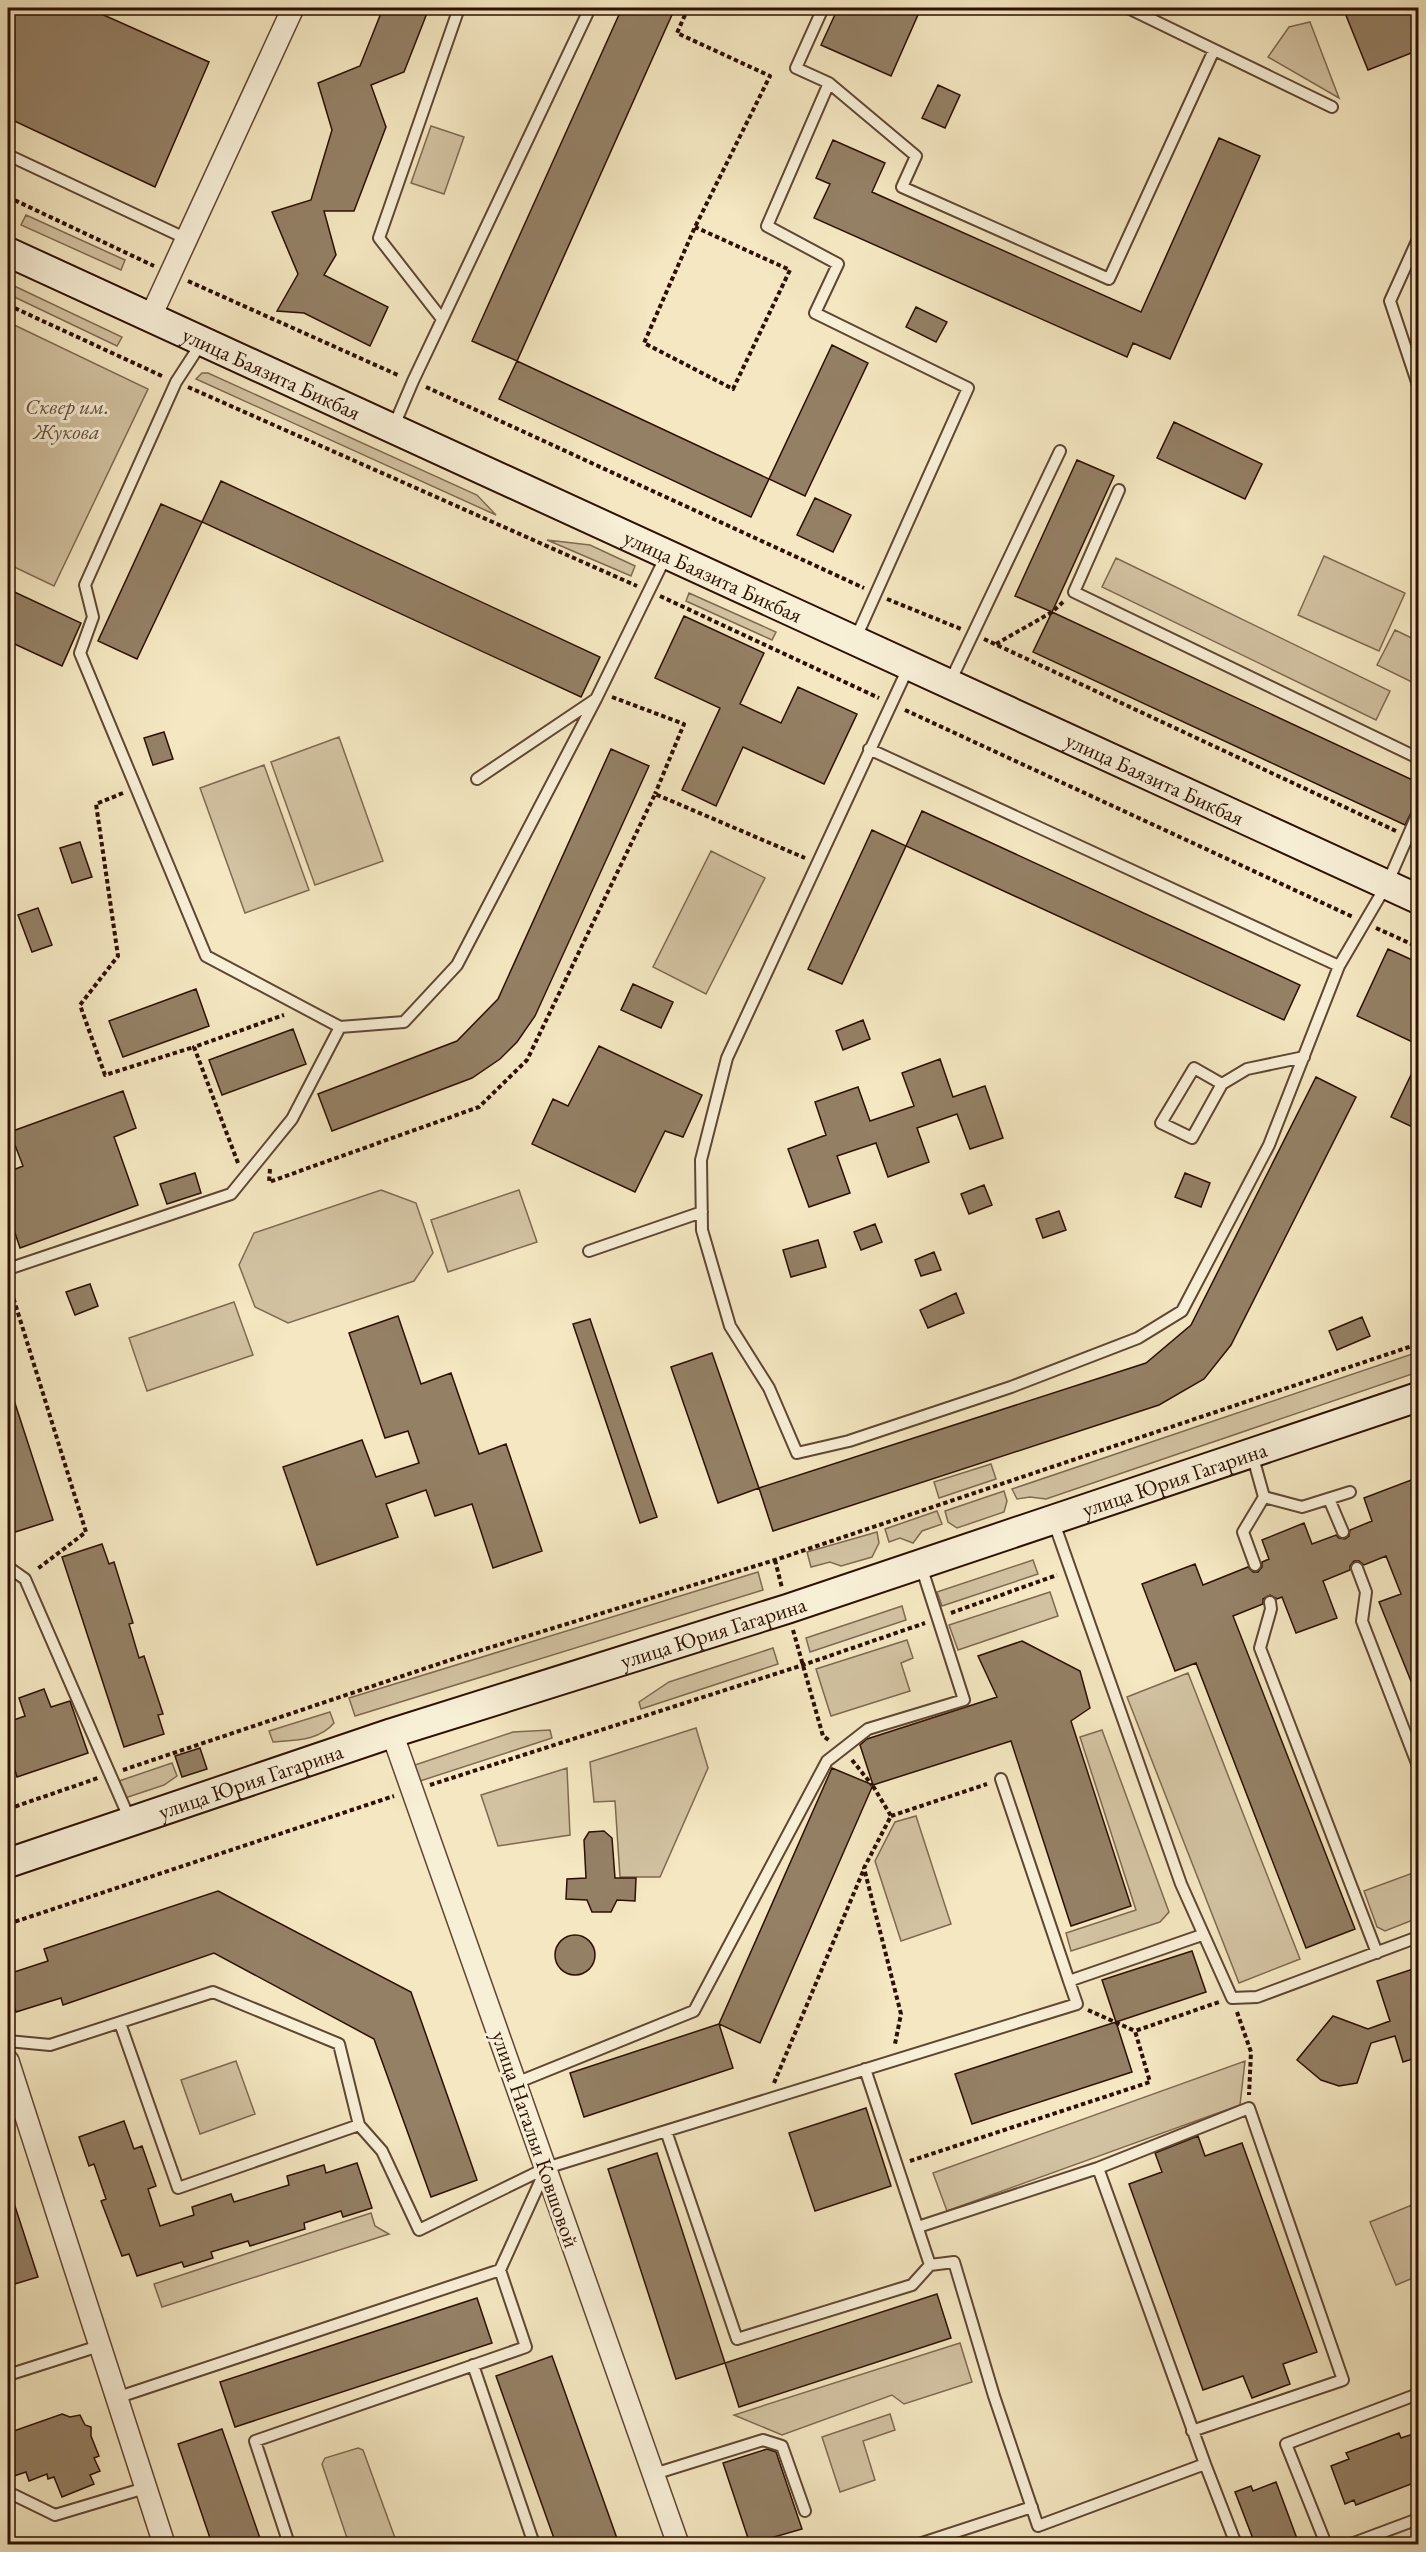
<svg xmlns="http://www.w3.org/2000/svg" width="1426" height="2552" viewBox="0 0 1426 2552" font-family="'EB Garamond',serif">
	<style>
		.green { fill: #d2c2a1; stroke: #806952; stroke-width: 1.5 }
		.building { fill: #948065; stroke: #2d1002; stroke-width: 1.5 }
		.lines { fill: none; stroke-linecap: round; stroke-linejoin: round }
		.lane-casing { stroke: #5f4632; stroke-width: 14 }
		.street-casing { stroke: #5f4632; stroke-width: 24 }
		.secondary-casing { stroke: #2d1002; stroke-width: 32 }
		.path { stroke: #2d1002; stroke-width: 4; stroke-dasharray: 4.5 3; stroke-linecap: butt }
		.lane { stroke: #f8efd7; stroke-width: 10 }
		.street { stroke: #f8efd7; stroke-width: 21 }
		.secondary { stroke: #f8efd7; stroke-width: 28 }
		.labels { text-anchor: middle; stroke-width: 6; stroke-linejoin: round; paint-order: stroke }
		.street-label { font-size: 22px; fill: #2d1002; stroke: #f8efd7 }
		.park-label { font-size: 22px; font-style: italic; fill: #674e3a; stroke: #f8efd7 }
	</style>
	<rect width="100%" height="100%" fill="#f4e7c1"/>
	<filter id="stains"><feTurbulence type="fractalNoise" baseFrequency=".00333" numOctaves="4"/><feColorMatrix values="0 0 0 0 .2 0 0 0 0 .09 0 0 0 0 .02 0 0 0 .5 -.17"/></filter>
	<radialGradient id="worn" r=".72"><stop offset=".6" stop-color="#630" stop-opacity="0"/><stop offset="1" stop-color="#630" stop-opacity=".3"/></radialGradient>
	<path class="green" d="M1310,22l29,76 -71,-41 21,-30z
		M431,126l33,11 -20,57 -33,-11z
		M26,215l99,45 -4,10 -100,-45z
		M8,283l114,54 -5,9 -109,-52z
		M8,322l140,67 -94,197 -46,-22z
		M202,373h6l269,122 19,20 -300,-136z
		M547,540l43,5 45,21 -4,10z
		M1324,556l81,37 -26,58 -81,-36z
		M1116,558l274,133 -14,29 -274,-133z
		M689,593l87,39 -4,8 -86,-39z
		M1395,630l23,11v44l-41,-20z
		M339,737l44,124 -68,24 -44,-123z
		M264,765l45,125 -64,23 -45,-125z
		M711,851l54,27 -59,116 -53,-27z
		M381,1190l35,13 17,50 -19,28 -126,42 -33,-16 -16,-42 15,-32z
		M519,1190l18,52 -89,30 -17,-52z
		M234,1302l19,53 -106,36 -18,-53z
		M1418,1352v20l-372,127 -16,-2 -13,2 -5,-10z
		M991,1464l5,15 -57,19 -5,-16z
		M1004,1491l3,10 -3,11 -47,16 -9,-6 -3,-11z
		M937,1511l5,13 -20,7 -9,12 -13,-5 -11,4 -4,-13z
		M877,1532l2,11 -7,14 -31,9 -11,-4 -19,5 -4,-15z
		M1033,1560l5,14 -96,32 -5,-14z
		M758,1572l5,18 -408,126 -6,-18z
		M1050,1592l8,24 -100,34 -9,-25z
		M902,1606l4,14 -96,32 -4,-14z
		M907,1640l6,18 -12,5 9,28 -79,25 -15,-47z
		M773,1648l5,16 -137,45 -2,-7 30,-20z
		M1188,1673l112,286 -61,24 -112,-286z
		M330,1712l4,11c-15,18 -40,17 -61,19l-4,-11z
		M696,1728l12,40 -48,109h-40l-5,-76 -21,1 -4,-40z
		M550,1730l2,8 -135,44 -5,-16 101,-34z
		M1102,1730l67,182 -9,10 -89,29 -5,-18 70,-23 -56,-173z
		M172,1763l5,13 -13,9 -39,13 -6,-17z
		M567,1768l3,67 -72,11 -17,-51z
		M916,1816l35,108 -50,17 -26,-80 20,-39z
		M1418,1871v47l-33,13 -8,-4 -13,-36z
		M236,2061l19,53 -55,20 -19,-54z
		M1245,2061l-5,44 -293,106 -14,-38z
		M1412,2205l6,16v55l-22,9 -26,-63z
		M371,2213l4,13 14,8 -227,73 -8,-23z
		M960,2343l12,39 -68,22 -12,-9 -110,40 -48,-20z
		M890,2414l5,16 -32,11 12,39 -35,12 -18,-55z
		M358,2448l5,2 32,88 -2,5 -44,1 -27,-80 3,-6z"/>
	<path class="building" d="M8,8h80l121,54 -54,125 -147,-69z
		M383,8h46l-25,64 -33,13 15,42 -32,84h-30l12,44 -12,20 64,32 -18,39 -66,-33 -27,-2 21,-37 -26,-62 39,-12 21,-70 -14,-47 42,-17z
		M622,8h53l-158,353 -45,-20z
		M838,8h83l-30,68 -70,-31z
		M1343,8h72l4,8v34l-51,20z
		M938,85l22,10 -15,33 -23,-10z
		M1219,138l41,18 -90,203 -37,-16 -6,14 -313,-139 16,-34 -14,-6 17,-38 52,23 -13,29 269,120z
		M916,307l31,15 -11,20 -30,-15z
		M832,345l36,18 -63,133 -36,-17z
		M517,361l252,118 -18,38 -252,-118z
		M1174,422l88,42 -17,35 -88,-41z
		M1077,460l37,16 -62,136 -37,-16z
		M221,481l379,176 -19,40 -379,-175z
		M815,498l36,17 -18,37 -36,-17z
		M161,504l41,18 -65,137 -39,-18z
		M8,589l73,34 -19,43 -54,-25z
		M1052,612l367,171v13l-14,29 -372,-173z
		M684,616l80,37 -24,51 41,19 17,-36 59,27 -33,70 -81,-37 -27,59 -34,-16 38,-82 -65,-30z
		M164,732l9,27 -20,6 -9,-27z
		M611,749l38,17 -114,250 -18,26 -17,17 -28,19 -140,53 -14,-37 139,-53 41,-42z
		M922,811l378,174 -16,35 -378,-174z
		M872,830l34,16 -64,138 -34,-15z
		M80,842l12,35 -20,6 -12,-35z
		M38,908l14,37 -20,7 -14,-37z
		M1388,949l31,14v82l-62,-29z
		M633,984l40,18 -12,26 -40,-18z
		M196,989l13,37 -86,31 -14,-36z
		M863,1020l7,19 -27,11 -7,-19z
		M293,1029l13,35 -84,31 -13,-35z
		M599,1046l103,49 -19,42 -18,-6 -30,61 -103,-48 21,-45 15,7z
		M1419,1058v72l-28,-13z
		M940,1059l13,38 32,-11 18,52 -33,11 -13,-35 -40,14 12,34 -41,15 -12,-34 -39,13 13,37 -41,14 -21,-58 38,-14 -11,-33 43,-15 12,34 44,-15 -12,-33z
		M1316,1077l40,20 -125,248 -27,34 -45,26 -386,126 -14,-43 387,-125 45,-38z
		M123,1091l13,37 -22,9 24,68 -118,43 -12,-36v-40l15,-6 -13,-34z
		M195,1173l6,20 -34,11 -7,-20z
		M1185,1173l25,10 -9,24 -26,-10z
		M984,1185l8,20 -23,9 -8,-20z
		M1059,1211l7,19 -23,8 -7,-19z
		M875,1224l7,18 -21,8 -7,-18z
		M818,1240l8,27 -35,10 -8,-27z
		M934,1252l7,18 -20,6 -6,-16z
		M90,1284l8,22 -23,9 -9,-23z
		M956,1293l8,20 -36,15 -8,-18z
		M398,1316l23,68 30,-11 28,81 27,-10 36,107 -49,17 -21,-64 -37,12 -9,-26 -40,14 12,33 -81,28 -34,-98 79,-27 14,37 43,-14 -11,-32 -23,7 -36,-105z
		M1362,1317l8,19 -33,14 -8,-19z
		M590,1319l67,198 -17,6 -67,-199z
		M712,1353l47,135 -41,15 -47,-136z
		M11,1391l42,129 -41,13 -4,-13v-128z
		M1419,1477v224l-40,-99 22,-8 -15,-38 -22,9 -5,-4h-5l-4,5v4l-27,11 14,37 -41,15 -14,-36 -5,2 -7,-4 -7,4v5l-30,12 122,313 -49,19 -110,-285 -21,8 -33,-87 53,-20 8,21 45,-18 5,5h5l4,-5v-5l7,-3 -7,-19 42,-17 8,21 24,-9 3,3 6,1 4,-3 1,-6 22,-9 -8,-23z
		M102,1544l7,20 5,-2 19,61 -4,1 10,34 5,-2 19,58 -5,1 6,19 -40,13 -62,-190z
		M1022,1641l58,30 10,37 -19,13 60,185 -60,20 -60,-185 -138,44 -13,-40 7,-6 130,-42 -19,-41z
		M44,1689l7,18 19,-6 18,52 -71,24 -9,-29v-26l17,-6 -6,-18z
		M200,1748l7,21 -25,8 -7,-21z
		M832,1768l41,17 -113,258 -41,-19z
		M604,1831l8,7 3,40h21l-1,23 -18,-1 -6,12h-19l-5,-12 -21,-1 1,-20 19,-1 -2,-38 5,-8z
		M218,1891l193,101 66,188 -46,17 -57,-158 -160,-86 -151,52 -2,-7 -45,14 -8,-24v-14l40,-13 -4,-12z
		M555 1955a20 20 0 1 1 40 0a20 20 0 1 1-40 0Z
		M1192,1951l14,41 -90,30 -14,-42z
		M1419,1967v90l-16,5 -8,-26 -24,7 -14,40 -18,3 -18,-6 -24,-20 36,-44 35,13 22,-8 -13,-40z
		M1116,2022l16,50 -160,52 -17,-50z
		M719,2024l14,44 -149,49 -14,-44z
		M866,2108l25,78 -76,25 -26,-78z
		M124,2121l10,28 8,-3 14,40 -8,3 12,37 34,-11 -2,-8 39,-13 3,8 55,-17 -2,-9 37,-11 2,8 31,-10 15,45 -29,9 -2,-6 -37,12 1,6 -55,17 -2,-5 -37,11 2,6 -29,9 -2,-5 -45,14 -8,-22 -7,2 -21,-55 5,-2 -12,-35 -5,2 -10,-29z
		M1198,2136l7,20 37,-13 75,209 -34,12 7,20 -38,14 -9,-22 -40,14 -74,-206 33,-12 -7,-19z
		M657,2153l68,210 -49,16 -68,-210z
		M8,2194h3l27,83 -30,9z
		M937,2294l14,44 -212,69 -14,-44z
		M477,2298l15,45 -257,84 -15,-45z
		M552,2356l67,188h-63l-60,-168z
		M62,2414l8,3 10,-2 5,10 6,2v9l8,20 -5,2 6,13 -10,4 4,9 -32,13 -8,-20 -6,2 -1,-5 -18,7 -3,-9 -18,6v-45z
		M222,2429l40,115h-50l-34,-100z
		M1419,2432v49l-63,24 -2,-5 -9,4 -14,-38 18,-7 -3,-6 27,-10 26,-10 2,5z
		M767,2449l9,3 26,77 -52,15 -27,-81z
		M1276,2482l23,62h-44l-20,-52 16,-6 2,5z"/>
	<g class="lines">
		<defs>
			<path id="lane" d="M823,8l-27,60 33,15 -62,143 71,38 -23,49 153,75 -113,252
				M1128,8l204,99
				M829,83l87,73 -14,31 207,92 105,-229
				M8,155l179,84
				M1418,239l-28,62 28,84
				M442,319l-63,-81 80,-230
				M202,342l-26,40 -91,203 8,32 -13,36 126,303 134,71 64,-5 53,-57 139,-266
				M393,428l20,-47 177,-373
				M1119,490l-45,102 344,166
				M909,666l-182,392 -26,102 1,70 28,96 39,62 28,65 52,-12 162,-54 127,-49 44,-27 87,-166 70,-179 48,-82 31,-71
				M949,684l111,-233
				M869,749l470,217
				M477,779l119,-80 70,-143
				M1222,1084l-28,-16 -33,55 31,15 30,-54 25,-15 57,-12
				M589,1251l113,-39
				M8,1269l223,-75 61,-75 48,-92
				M1252,1454l12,43 -21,35 12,33
				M1264,1497l38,10 48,-15
				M1329,1499l14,33
				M1053,1520l128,364 51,114 25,-1 161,-60
				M8,1567l17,12 105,241
				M1357,1568l9,24 -4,29 56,145
				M1270,1602l1,7 -11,39 117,305
				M1001,1779l68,202
				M120,2023l58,165 181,-63
				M8,2041l42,4 163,-53 126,52 20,81 23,26 37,79 127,-62 531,-164 -8,-23 133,-46
				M865,2069l65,196 24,-3 40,134 44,130 167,-62 31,80
				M516,2083l178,-72 133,-250 41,-32 96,-29 -43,-134
				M666,2131l71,208 175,-54 18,-20
				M1098,2168l151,-60 94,272 -151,51
				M918,2227l180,-59 107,296
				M500,2270l45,-99
				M473,2365l61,179
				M8,2375l91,-29
				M116,2398l384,-128 26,77 -271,94 34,103
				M654,2474l109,-34 19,6 23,65
				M8,2497l6,-2 41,20 90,-27
				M919,2544l113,-37
				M1326,2544l-40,-100 132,-50
				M1351,2544l67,-25"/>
			<path id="street" d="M150,318l143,-310
				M392,1733l286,811
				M8,2061l156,483"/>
			<g id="secondary">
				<path id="s1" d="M8,252l1410,647"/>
				<path id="s2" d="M8,1863l384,-130 395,-124 631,-212"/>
			</g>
		</defs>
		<use href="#lane" class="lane-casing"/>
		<use href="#street" class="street-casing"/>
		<use href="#secondary" class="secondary-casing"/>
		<path class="path" d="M688,8l-11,25 93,43 -75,151 -51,116 89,46 57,-119 -95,-43
			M8,197l146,69
			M188,281l212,95
			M8,305l154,71
			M188,387l449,199
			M426,387l438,201
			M660,596l219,102
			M887,599l74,30
			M984,639l412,192
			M996,644l56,-32 11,-10
			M612,697l72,27 -29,70
			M905,710l448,207
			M123,793l-27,11 22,152 -38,49 25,70 89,-28
			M1376,928l42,19
			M238,1163l-44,-116 90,-32
			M270,1169l-1,13 210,-75 48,-47 128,-266 150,64
			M9,1284l77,248 -50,38
			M775,1560l7,28
			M951,1613l106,-38
			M793,1630l30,106 7,5
			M852,1760l20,25
			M123,1770l336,-113 316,-97 643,-216
			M430,1785l373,-120 122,-42
			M873,1786l18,30 -27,52 37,146 -6,30
			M8,1809l90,-31
			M891,1816l96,-32
			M8,1924l386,-128
			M1088,2010l47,21
			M1237,2012l14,40 -2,43
			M774,2083l90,-214
			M910,2161l240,-79 -15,-51 84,-29"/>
		<use href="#lane" class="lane"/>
		<use href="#street" class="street"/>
		<use href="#secondary" class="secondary"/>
	</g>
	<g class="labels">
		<g class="street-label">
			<text dy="8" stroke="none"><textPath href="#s1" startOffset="290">улица Баязита Бикбая</textPath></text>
			<text dy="8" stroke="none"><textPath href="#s1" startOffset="776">улица Баязита Бикбая</textPath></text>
			<text dy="8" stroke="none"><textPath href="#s1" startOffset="1262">улица Баязита Бикбая</textPath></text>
			<text dy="8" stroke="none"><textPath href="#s2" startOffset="1228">улица Юрия Гагарина</textPath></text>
			<text dy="8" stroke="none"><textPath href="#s2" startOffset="742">улица Юрия Гагарина</textPath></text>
			<text dy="8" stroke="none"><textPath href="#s2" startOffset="256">улица Юрия Гагарина</textPath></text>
			<text transform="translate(536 2139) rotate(71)" y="8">улица Натальи Ковшовой</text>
		</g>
		<g class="park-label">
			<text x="67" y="414">Сквер им.<tspan x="67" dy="25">Жукова</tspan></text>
		</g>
	</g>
	<rect width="1426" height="2552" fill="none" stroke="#f4e7c1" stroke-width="30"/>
	<rect x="9" y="9" width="1408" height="2534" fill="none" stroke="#2d1002" stroke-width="3"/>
	<rect x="15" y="15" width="1396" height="2522" fill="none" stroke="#2d1002" stroke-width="1.5"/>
	<rect width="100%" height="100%" filter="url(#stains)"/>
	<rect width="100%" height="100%" fill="url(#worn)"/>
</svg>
